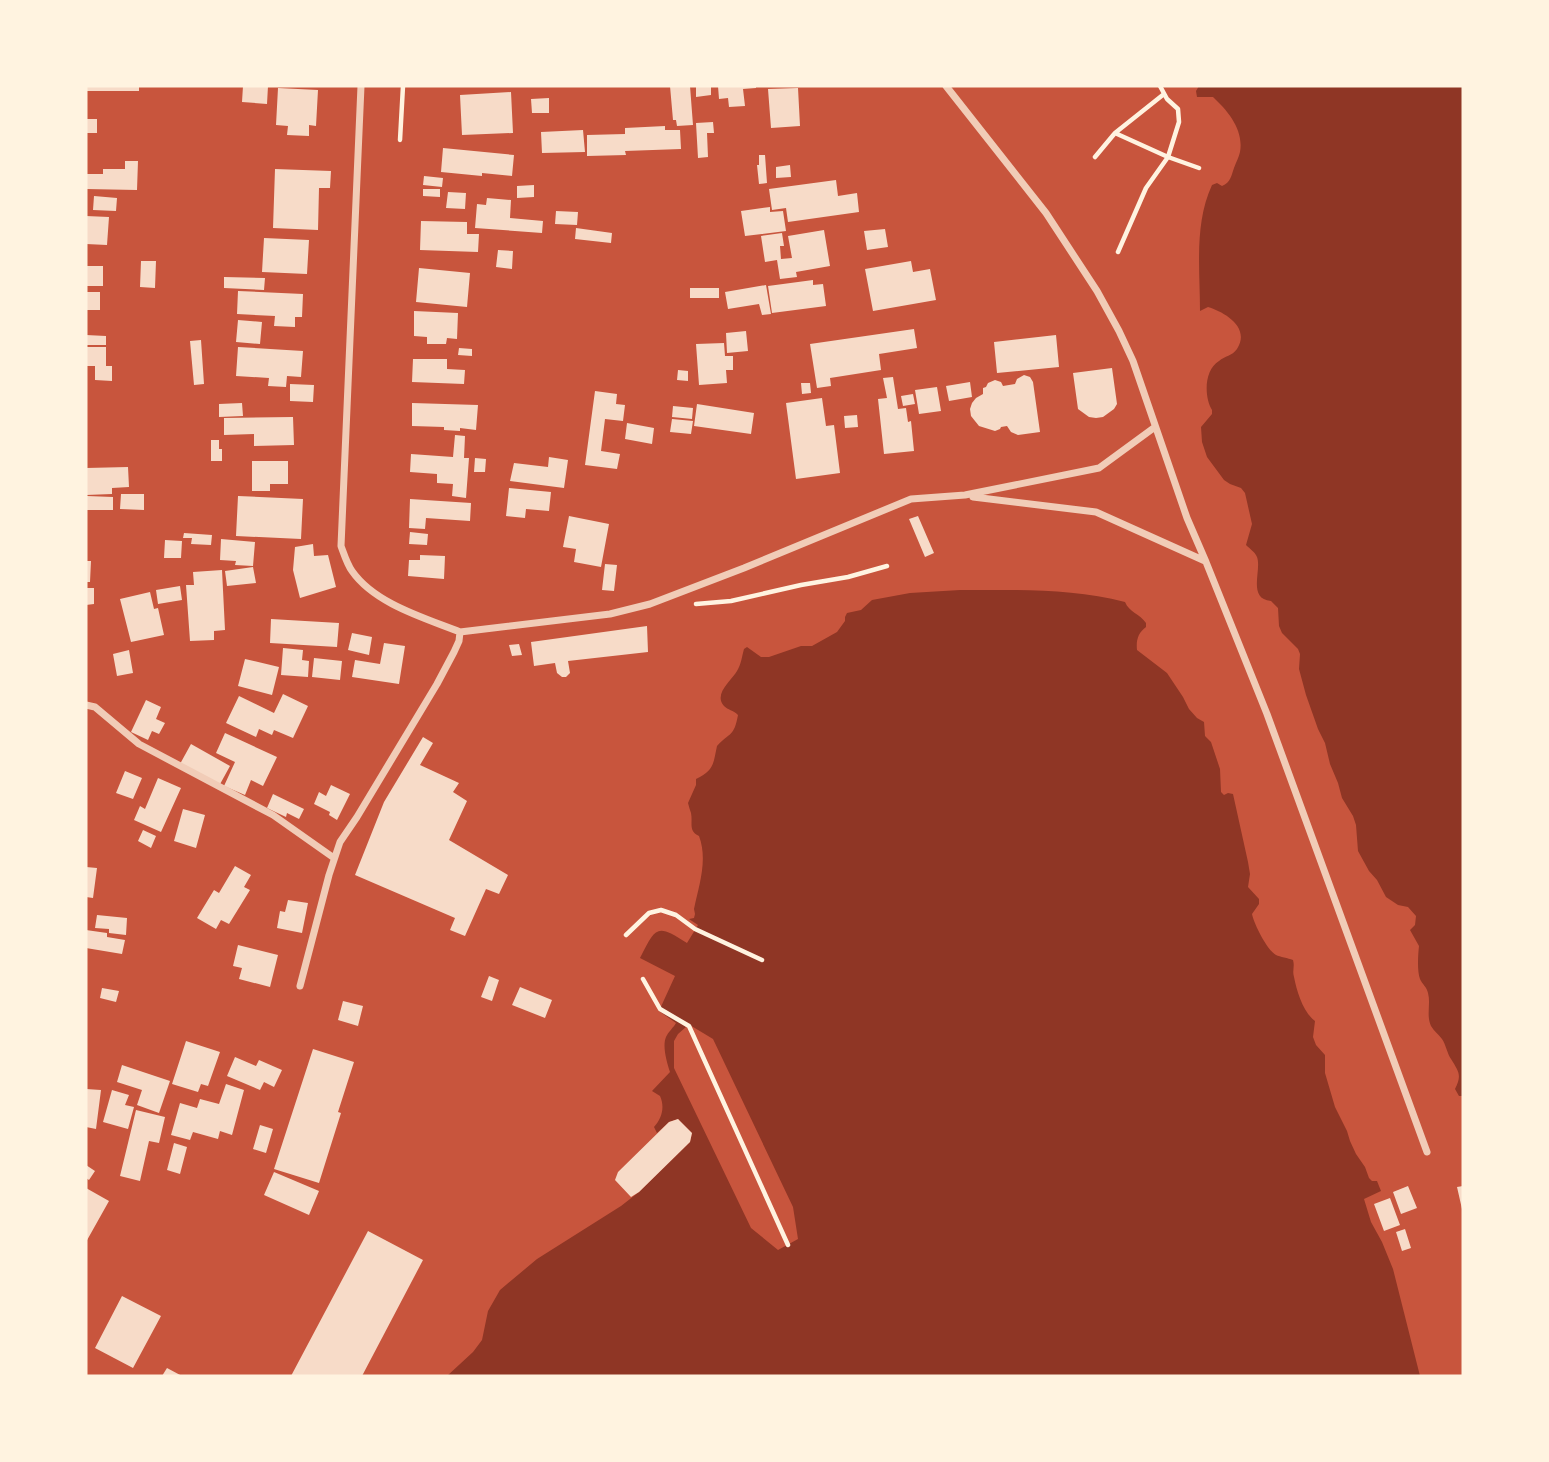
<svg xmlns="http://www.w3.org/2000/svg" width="1549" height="1462" viewBox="0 0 1549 1462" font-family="'Noto Sans',sans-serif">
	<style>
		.water { fill: #8f3625 }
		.pier { fill: #c8553d }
		.building { fill: #f7dbc8 }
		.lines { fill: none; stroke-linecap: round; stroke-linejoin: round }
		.path { stroke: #fff3e0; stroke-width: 4.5 }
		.minor { stroke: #f1ccb7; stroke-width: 7 }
	</style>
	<rect width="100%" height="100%" fill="#c8553d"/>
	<path class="water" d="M1199,86h264v1010h-4l-4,-7c7,-14 4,-17 -4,-30 -4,-6 -5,-14 -9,-20 -4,-5 -8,-8 -11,-13 -5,-11 0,-22 -3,-33 -1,-6 -6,-9 -8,-14 -3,-8 -2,-24 -1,-33l-9,-16 5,-5 1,-9 -8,-9 -10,-2 -12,-8 -9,-17 -8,-9 -11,-20 -2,-26 -3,-9 -11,-18 -4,-15 -8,-19 -5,-21 -7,-14 -12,-34 -7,-26 1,-15 -2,-5 -16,-16 -3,-7 -1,-18 -7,-7c-24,-2 -9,-31 -14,-44 -2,-5 -7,-8 -11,-12l6,-21 -7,-31 -4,-5 -11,-4 -6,-4 -17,-23 -5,-15 -1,-15 11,-13v-4c-8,-13 -8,-40 7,-49 6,-5 13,-5 18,-12 14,-22 -13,-37 -29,-42l-8,4c0,-42 -6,-87 12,-126l5,-2 5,3c9,-4 9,-10 12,-18 2,-6 5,-11 6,-16 4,-22 -12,-41 -27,-55h-16l-1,-6z
		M960,590c56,0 111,-2 165,12 4,10 15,12 21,21v4c-8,6 -10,13 -9,23l30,23 16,24 6,12 8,9 7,4 1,14 6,6 9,27 1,23 3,3 4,-2 5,1 15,68 2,12 -2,13 11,12v5l-7,10c2,10 15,36 24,41 4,2 12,3 17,5 2,7 -1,10 1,17 3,15 9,35 21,44l-2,16 3,8 9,10v18l10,34 12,24 3,10 6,13 9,13 4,11 3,3h5l4,10 -17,8 7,23 11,20 11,27 27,107h-973l26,-24 9,-12 6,-29 12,-21 37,-31 84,-53 18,-14 51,-50 2,-9 -14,-14 -9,3 -12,11 -3,-6c8,-9 11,-20 6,-31l-8,-5 18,-19c-3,-9 -8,-26 -4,-35 2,-5 8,-10 10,-14l-17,-12 16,-35 -35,-18c16,-31 16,-35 47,-15l11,-18 -9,-6 5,-1 1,-4 -1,-5c5,-24 14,-49 5,-73 -11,-5 -6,-13 -8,-23 -1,-3 -2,-6 -3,-10l8,-18v-6c18,-9 17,-14 21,-33 13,-14 17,-9 21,-31 -5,-5 -10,-5 -14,-9 -11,-12 8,-26 13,-35 4,-6 5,-15 7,-22l3,-2 14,10h8l32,-11h11l25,-14 8,-11v-4l2,-4 14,-3 11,-10 38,-7z"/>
	<path class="pier" d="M660,1007l53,32 80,168 5,32 -20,11 -27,-22 -77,-160v-27l4,-7 8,-7z"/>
	<path class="building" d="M86,86h53v5h-53z
		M243,86h25l-1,18 -25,-2z
		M670,86h20l3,39 -16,1 -1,-6h-3z
		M696,86h15v9l-15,2z
		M718,86h38v2l-13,1 2,17 -16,1 -1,-9 -9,1z
		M278,88l40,2 -2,36 -7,-1v11l-22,-1 1,-9 -12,-1z
		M798,88l2,38 -29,2 -3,-39z
		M511,92l2,41 -51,2 -2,-40z
		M549,98v15h-17l-1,-14z
		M86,119h11v14h-11z
		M713,122l1,11h-7l1,24 -10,1 -2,-35z
		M665,126v4h15l1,19 -56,2 1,4 -39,1v-21l38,-1v-6z
		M583,130l2,22 -43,1 -1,-21z
		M443,148l71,7 -2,21 -30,-3v3l-41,-4z
		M759,155h6l2,28 -8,1 -2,-19h2z
		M125,161h13l-1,29 -51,-1v-15h17v-5h22z
		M790,165l1,12 -15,1v-11z
		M275,169l56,2 -1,17h-11l-1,42 -45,-2z
		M424,176l19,2 -1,9 -19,-2z
		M836,180l2,16 19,-3 2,19 -71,10 -2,-14 -14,2 -3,-21z
		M534,185v12l-17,1v-12z
		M423,189h17v8l-17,-1z
		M448,192l18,1 -1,16 -19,-1z
		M94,196l23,2 -1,13 -23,-1z
		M487,198l24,2 -1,18 33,3 -1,12 -67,-5 2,-24 9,1z
		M770,207v5l13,-1 3,20 -41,5 -4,-25z
		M556,211l22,1 -1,13 -22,-1z
		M86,216l23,1 -2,28 -21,-1z
		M421,221l46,1v12h12l-1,18 -58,-2z
		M576,228l36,5 -1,10 -36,-4z
		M885,229l3,18 -21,3 -3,-19z
		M824,230l6,36 -34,6 1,5 -17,2 -3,-19 -12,2 -4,-26 21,-3 2,13h-4l1,13 11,-1 -4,-22z
		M264,238l45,2 -2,34 -45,-2z
		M498,250l15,1 -1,18 -16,-2z
		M141,261h15l-1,27 -15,-1z
		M911,261l2,11 17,-3 6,31 -63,11 -8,-42z
		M86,266h17v20h-17z
		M419,268l51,5 -3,34 -51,-5z
		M224,277l41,1 -1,12 -40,-2z
		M813,280v5l10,-1 3,22 -54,7 -4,-27z
		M766,285l5,29 -9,1 -3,-11 -31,5 -3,-17z
		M690,288h29v10h-29z
		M238,291l65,3 -1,23h-7v10l-21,-1 1,-10 -38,-2z
		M86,292h14v18h-14z
		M414,311l44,2 -1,26 -10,-1 -1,6h-19v-7l-13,-1z
		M238,320l24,2 -2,22 -24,-2z
		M914,329l3,19 -38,6 2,16 -51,8 1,8 -14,2 -7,-44z
		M746,331l2,20 -21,2 -1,-20z
		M86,335l20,1v9h-20z
		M1056,335l3,32 -62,6 -3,-31z
		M201,340l3,44 -10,1 -4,-44z
		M724,343l1,13h8v14h-7l1,13 -28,2 -3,-41z
		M86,347h20v19h6v15l-17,-1v-14h-9z
		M238,347l65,4 -2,26 -14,-1 -1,11 -18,-1 1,-8 -33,-2z
		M459,348l13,1v7l-14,-1z
		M413,359h34v10l18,1 -1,14 -52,-2z
		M1112,368l5,36 -3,5 -11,8 -7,1 -7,-1 -11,-8 -5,-36z
		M678,370l10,1v10l-11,-1z
		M1024,375l6,2 3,5 7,50 -22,3 -7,-3 -4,-6 -6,1 -1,2 -5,2 -16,-5 -8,-10 -1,-7 2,-6 4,-5 7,-4v-6l3,-1 2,-4 7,-3 6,2 2,4 12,-2 2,-5z
		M893,377l5,32 8,-1 2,14 3,-1 3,30 -30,3 -6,-55 9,-1 -4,-20z
		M970,382l2,15 -23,4 -3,-15z
		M801,383h9l1,10 -9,1z
		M290,384l24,1 -1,17 -23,-1z
		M937,387l4,24 -22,3 -4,-24z
		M595,391l22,3 -1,10 9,1 -2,16 -18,-2 -4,32 19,3 -3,15 -32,-4z
		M913,394l2,10 -12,2 -2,-10z
		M822,398l4,28 8,-1 6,48 -44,6 -10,-76z
		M242,403l1,13 -24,1v-13z
		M412,403l66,2 -2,25 -16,-2v3l-16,-1v-3l-32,-1z
		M697,404l57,9 -3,21 -57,-8z
		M673,406l20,2 -1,11 -20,-2z
		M857,415l1,12 -13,1 -1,-12z
		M293,417l1,28 -40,1v-12l-30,1v-17z
		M672,419l21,2 -2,13 -21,-2z
		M627,423l27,5 -2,16 -27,-5z
		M455,435l10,1 -1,22h5l-3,40 -14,-2 1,-12 -16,-1v-9l-27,-2 1,-18 42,3z
		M211,440h8v9h3v12h-11z
		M549,457l19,3 -4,28 -54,-7 4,-18 34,4z
		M475,458l11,1 -1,13h-11z
		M252,461h36v23h-18v7h-18z
		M128,467l1,20 -17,1v6l-26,1v-27z
		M509,488l42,4 -2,19 -23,-2 -1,9 -19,-2z
		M121,494h23v16l-24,-1z
		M87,496l26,1v13h-26z
		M238,496l65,3 -2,40 -65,-3z
		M410,499l61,4 -1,18 -44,-3 -1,11 -16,-1z
		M569,516l40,8 -8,43 -27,-5 2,-13 -13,-2z
		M918,516l16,37 -9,4 -16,-38z
		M410,532l18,2 -1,11 -18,-1z
		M184,533l28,2 -1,10 -20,-1 1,-6h-9z
		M221,539l34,3 -2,24 -18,-1 1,-4 -16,-1z
		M165,540l17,1 -1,17h-17z
		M313,544l1,12 14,-1 8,32 -36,11 -7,-28 2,-23z
		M420,555l25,1 -1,23 -36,-3 1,-16h11z
		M86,561h5l-1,21h-4z
		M605,564l12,1 -3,26 -12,-1z
		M253,567l3,16 -29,3 -2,-15z
		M222,570l3,60 -11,1v9l-24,1 -4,-56h8l-1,-13z
		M180,586l2,14 -24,4 -2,-14z
		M86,588h8v16l-8,1z
		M150,592l4,17 4,-1 6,27 -33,7 -11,-43z
		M271,619l68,4 -2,24 -67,-4z
		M647,626l1,26 -80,9 2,12 -4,4h-4l-5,-4 -2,-10 -21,3 -3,-24z
		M352,633l20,4 -3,18 -21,-5z
		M384,643l21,3 -6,38 -47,-7 3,-17 25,4z
		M519,644l3,11 -10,1 -3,-11z
		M283,648l20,2 -1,10 7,1 -1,16 -27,-2z
		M129,650l4,23 -16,3 -4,-22z
		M314,658l28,3 -2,19 -28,-3z
		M245,659l34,8 -7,28 -34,-9z
		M283,694l25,12 -15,32 -19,-8 -2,5 -13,-6 -3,8 -30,-14 13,-27 35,17z
		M146,700l15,7 -5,12 9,4 -6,11 -7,-3 -4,9 -17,-8z
		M225,733l52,24 -14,29 -12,-6 -6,15 -21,-9 11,-24 -19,-9z
		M423,737l10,6 -13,22 39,18 -6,9 14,9 -18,39 59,35 -9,19 -13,-5 -21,47 -15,-6 5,-12 -100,-43 29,-73z
		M191,744l39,22 -11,20 -39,-22z
		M125,771l17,7 -9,21 -17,-6z
		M158,778l23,10 -20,44 -27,-12 6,-14 5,3z
		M331,785l19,9 -13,26 -8,-5 1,-3 -16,-8 5,-12 7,4z
		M273,794l31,15 -5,10 -12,-6 -1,4 -19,-9z
		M183,809l22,6 -9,33 -22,-7z
		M143,830l13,6 -5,12 -13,-7z
		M235,866l16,9 -7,12 6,3 -21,34 -8,-4 -5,9 -19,-11 17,-28 5,3z
		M86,867l11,1 -4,30 -7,-1z
		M288,900l20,3 -6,30 -25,-5 3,-17 5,1z
		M97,915l30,3 -1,17 -17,-2v-4l-14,-1z
		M86,930l21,3v4l18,3 -3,14 -36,-6z
		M238,945l40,10 -8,32 -31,-8 3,-11 -9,-2z
		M489,976l10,4 -7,21 -11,-4z
		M520,987l32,13 -7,18 -33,-13z
		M102,988l17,3 -3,11 -16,-4z
		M343,1001l20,5 -5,20 -20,-6z
		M186,1041l34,11 -12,34 -7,-2 -3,8 -26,-8z
		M313,1049l41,13 -16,50 3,1 -22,70 -45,-14z
		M235,1057l21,9 3,-6 23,10 -8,17 -10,-5 -4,8 -33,-14z
		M122,1065l48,16 -11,32 -22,-8 5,-15 -25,-8z
		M226,1084l18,6 -12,45 -12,-4 -2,8 -25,-7 -3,8 -19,-5 9,-32 17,5 3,-9 19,5z
		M86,1089l15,1 -5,39 -10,-2z
		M112,1090l17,5 -4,10 9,2 -6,22 -25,-7z
		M136,1110l29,7 -6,26 -10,-2 -9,40 -20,-5z
		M678,1119l14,14 -2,9 -51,50 -8,5 -16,-17 3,-8 51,-50z
		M260,1125l13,4 -7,24 -13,-4z
		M174,1143l13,4 -7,27 -13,-4z
		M86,1165l9,6 -6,9 -3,-2z
		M274,1172l45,19 -10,24 -45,-20z
		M1408,1186l9,22 -16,6 -8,-22z
		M1463,1186v23h-1l-5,-22z
		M86,1188l23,13 -23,41z
		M1390,1198l10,27 -16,6 -10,-27z
		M1405,1229l6,19 -9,3 -6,-19z
		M368,1231l55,29 -61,116h-71z
		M122,1296l39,20 -28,52 -38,-20z
		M167,1368l15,8h-20z"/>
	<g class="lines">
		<path class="path" d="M1115,133l49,-39
			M400,140l3,-54
			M1095,157l20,-24 53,24 31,11
			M1118,252l28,-64 22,-31 11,-35 -1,-13 -11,-10 -7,-13
			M696,604l35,-3 70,-16 47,-8 39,-11
			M626,935l23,-22 12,-3 15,5 19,14 67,31
			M643,979l17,30 29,17 99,219"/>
		<path class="minor" d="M361,86l-20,460c3,8 6,18 11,25 23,33 73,47 108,61
			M946,86l100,127 51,78 22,40 14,30 54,157 19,44 61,152 160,438
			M973,497l123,15 109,49
			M460,632l150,-18 40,-10 94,-36 167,-69 54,-4 134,-27 56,-41
			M86,705l9,2 44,37 134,71 61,43
			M300,986l29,-111 11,-33 17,-25 80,-133 17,-32 5,-11 1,-9"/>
	</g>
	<rect width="1549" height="1462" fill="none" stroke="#fff3e0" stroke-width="175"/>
</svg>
